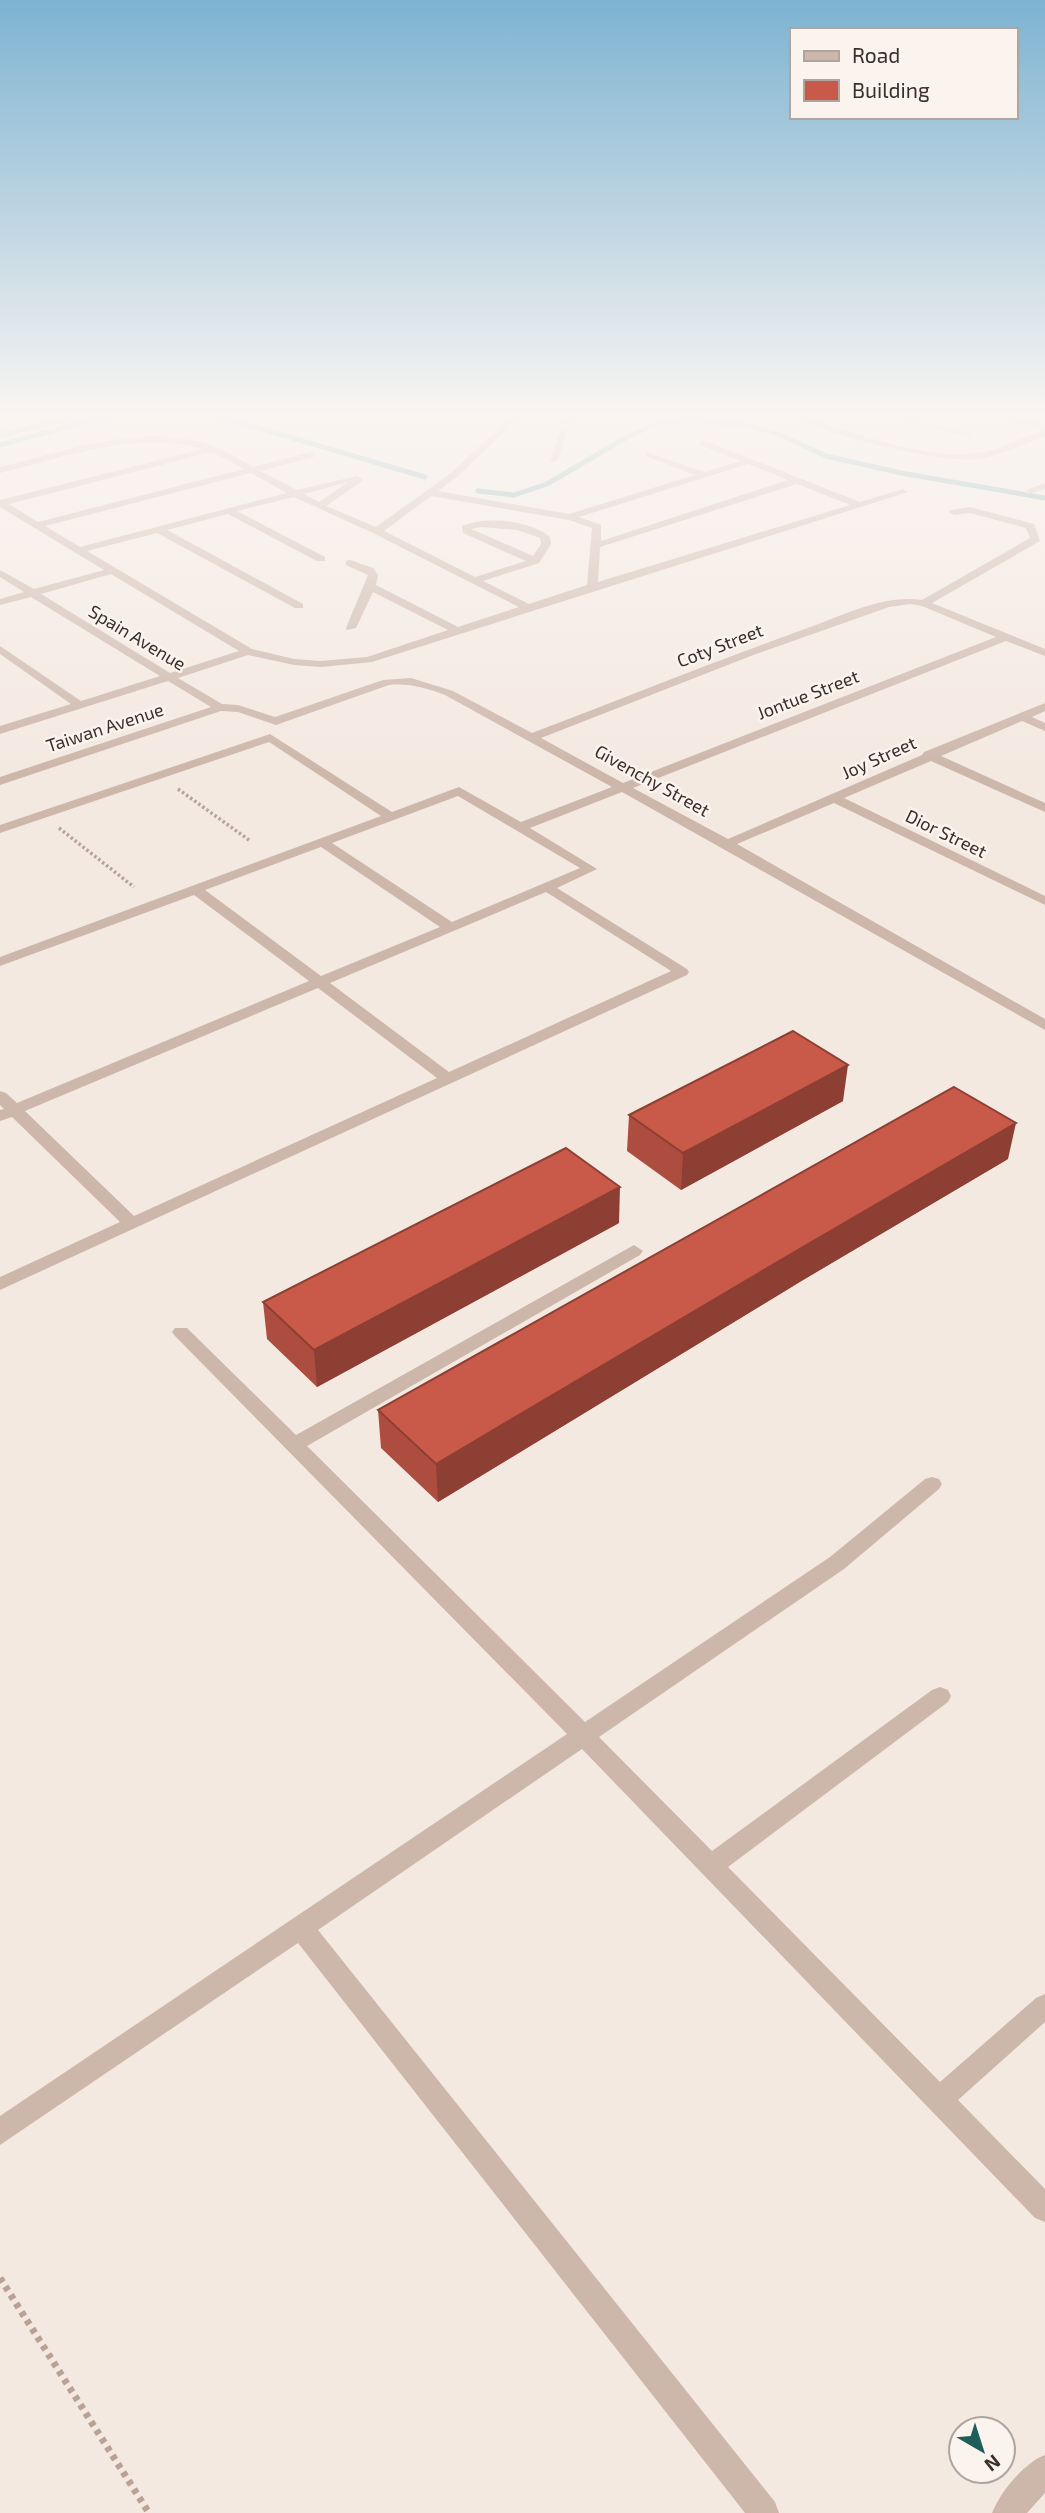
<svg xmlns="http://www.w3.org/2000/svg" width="1045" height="2513" viewBox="0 0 1045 2513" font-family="'Exo 2',sans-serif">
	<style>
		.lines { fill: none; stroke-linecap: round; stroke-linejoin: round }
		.stream { stroke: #7eb2af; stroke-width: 5 }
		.path-far2 { stroke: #b9a195; stroke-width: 2.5; stroke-dasharray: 2 2; stroke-linecap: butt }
		.path-far1 { stroke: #b9a195; stroke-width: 3.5; stroke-dasharray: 2.5 2.5; stroke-linecap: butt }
		.path { stroke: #b9a195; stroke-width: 7; stroke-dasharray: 5 5; stroke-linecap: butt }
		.minor { fill: #cdb7ab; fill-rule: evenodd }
		.wall { fill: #ad4d3f }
		.shaded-wall { fill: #8d3f33 }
		.building { fill: #c95a49; stroke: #8d3f33; stroke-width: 2 }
		.labels { text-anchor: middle; stroke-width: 5; stroke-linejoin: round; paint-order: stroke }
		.far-street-label { font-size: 18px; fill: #3b2e2b; stroke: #fbf3ee }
	</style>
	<rect width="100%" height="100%" fill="#f4e9e1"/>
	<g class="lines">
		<path class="stream" d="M221,417l204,60
			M0,445l90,-25 25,-3
			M478,491l36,4 33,-11 82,-48 35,-15 32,-1 59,7 19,5 52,24 75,17 144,25"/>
		<path class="path-far2" d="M891,417l82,19"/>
		<path class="path-far1" d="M178,789l71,51
			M59,828l75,59"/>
		<path class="path" d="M0,2278l149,235"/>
		<path class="minor" d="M69,417h17l-86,21v-6z
			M511,417h9l-63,60 -19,14 131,23 126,-39 -49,-19v-4l59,20 35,-11 -40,-16v-4l3,-1 157,62 43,-13 5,3 -536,170 -51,5 -27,-2 -46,-10 -70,23 44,26 16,1 37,12 108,-37 28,-2 42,13 79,42c91,-35 181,-71 273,-104 37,-13 78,-35 117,-29l108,-62 -4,-10 -56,-15 -16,2 -5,-3 2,-2 19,-3 64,17 6,17 -108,62 113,46v7l-39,-15 -373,147 95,51 194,-84 2,-3 121,-49v8l-13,6 13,6v8l-23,-10 -81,35 104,47v9l-114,-51 -87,37 201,98v9l-211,-102 -97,41 308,175v11l-423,-238 -92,36 67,41 -40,19 130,81 2,3 -2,3 -687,315v-13l120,-55 -108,-105 -12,4v-11l4,-1 -4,-4v-14l6,2 11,10 292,-122 -115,-86 -194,71v-9l381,-141 -112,-74 -269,91v-8l270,-91 122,78 67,-25 62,35 91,-35 -167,-92c-19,-7 -36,-12 -56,-10l-113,40 -38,-13 -17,-1 -221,74v-8l211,-70 -43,-26 -168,53v-8l71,-22 -71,-50v-8l81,55 79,-25 -129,-79 -31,8v-6l24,-7 -24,-15v-7l34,19 70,-19 -104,-63v-7l203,-51c-68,-19 -137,8 -203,24v-6c69,-16 145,-47 215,-20 13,5 26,13 38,20l58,-15 3,1v4l-54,14 37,19 60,-14 6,4 -2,2 -35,24 50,21 75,-54zM212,452l32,17 -206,53 -29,-18zM748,464l40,16 -187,61v-16l-22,-8zM251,473l36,20 -207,54 -35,-21zM348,482l-29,20 -15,-8zM797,484l53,21 -252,77 2,-35zM431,496l138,24 23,8 -5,57 -58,19 -46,-23 56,-18 12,-19 -1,-7c-20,-17 -63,-21 -88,-11l1,7 63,28 -51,16 -91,-46zM294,497l79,36 146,74 -61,20 -82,-42 2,-10 -5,-7 -23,-8 -4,1v4l22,10 -22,53 1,2 9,-2 17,-36 75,38 -81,27 -46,4 -27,-2 -42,-10 -165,-98 70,-18 138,75h8v-4l-136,-74 61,-16 89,47h8v-4l-88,-46zM482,527l35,3 23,8 1,6 -8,12 -62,-27zM111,574l128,77 -69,22 -129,-79zM910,604l12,2 74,31 -373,146 -82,-45 215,-84 133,-47zM458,796l122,72 -128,54 -120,-79zM321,847l119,80 -119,49 -116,-86zM546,892l125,79 -222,101 -119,-89zM318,988l119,90 -303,138 -109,-105z
			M564,417h8l-14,43 -8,2z
			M797,417h13c48,17 117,44 168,36 23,-3 44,-16 66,-23l-45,-13h15l31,8v11c-21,8 -43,19 -66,23 -35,5 -153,-23 -182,-42z
			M1045,483v6l-14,4 -5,-3z
			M634,1245l9,6 -3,4 -333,191 278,276 245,-165 95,-78 7,-2 7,2 3,5 -3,5 -95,80 -245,168 113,114 220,-161 8,-3 8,3 3,6 -3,6 -220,165 212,215 96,-84 9,-4v28l-87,78 87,89v33l-10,-4 -453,-469 -264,181 457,572 4,11h-34l-447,-570 -298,202v-29l567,-382 -392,-398 -3,-4 3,-4h12l109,107z
			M1045,2455v38l-18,20h-35c8,-21 32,-50 53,-58z"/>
	</g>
	<path class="wall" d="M843,1101l-162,89 -54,-39 2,-36z
		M1008,1159l-205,121 -365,222 -57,-54 -3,-38z
		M619,1223l-302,164 -50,-48 -4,-37z"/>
	<path class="shaded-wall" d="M848,1065l-5,36 -162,89 2,-37z
		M1016,1123l-8,36 -205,121 -365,222 -2,-38 372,-220z
		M620,1187l-1,36 -302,164 -3,-37z"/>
	<path class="building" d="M793,1031l55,34 -165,88 -54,-38z
		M954,1087l62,36 -208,121 -372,220 -58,-54z
		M566,1148l54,39 -306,163 -51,-48z"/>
	<linearGradient id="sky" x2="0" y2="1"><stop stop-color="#7db3d1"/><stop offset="0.54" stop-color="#faf5f2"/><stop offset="1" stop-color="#faf5f2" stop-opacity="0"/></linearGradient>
	<rect width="1045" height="769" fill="url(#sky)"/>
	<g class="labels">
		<g class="far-street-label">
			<text transform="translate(137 638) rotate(31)" y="6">Spain Avenue</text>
			<text transform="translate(720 646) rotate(-21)" y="6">Coty Street</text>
			<text transform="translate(808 695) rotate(-21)" y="6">Jontue Street</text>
			<text transform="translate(105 728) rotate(-18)" y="6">Taiwan Avenue</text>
			<text transform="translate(879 758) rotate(-24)" y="6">Joy Street</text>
			<text transform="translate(652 781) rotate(29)" y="6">Givenchy Street</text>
			<text transform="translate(946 834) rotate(26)" y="6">Dior Street</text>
		</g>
	</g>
	<rect x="790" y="28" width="228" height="91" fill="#fbf3ee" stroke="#aea4a0" stroke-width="2"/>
	<rect x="804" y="51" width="35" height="10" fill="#cdb7ab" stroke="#aea4a0" stroke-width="2"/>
	<text x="852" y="63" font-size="21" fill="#3b2e2b">Road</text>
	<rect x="804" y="80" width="35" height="21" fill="#c95a49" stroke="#aea4a0" stroke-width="2"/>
	<text x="852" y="98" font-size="21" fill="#3b2e2b">Building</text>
	<g transform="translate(982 2450) rotate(141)"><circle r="33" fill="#fbf3ee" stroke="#aea4a0" stroke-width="2"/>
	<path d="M0-5L12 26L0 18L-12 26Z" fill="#1e5e5b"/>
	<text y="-10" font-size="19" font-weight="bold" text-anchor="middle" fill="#3b2e2b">N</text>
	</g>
</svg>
